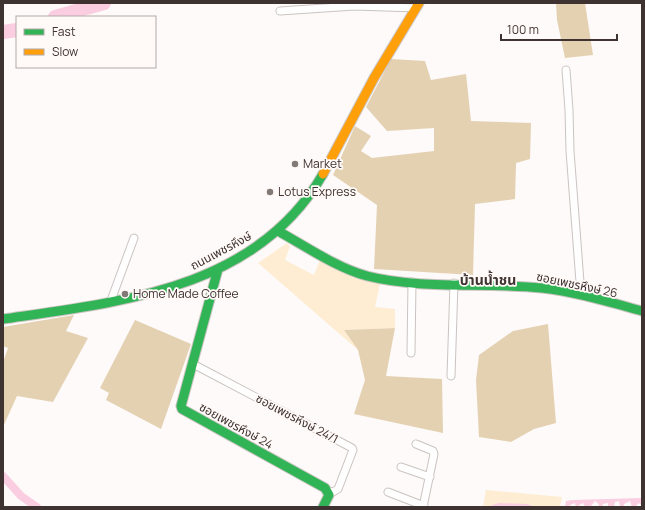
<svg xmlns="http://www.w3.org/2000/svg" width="645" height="510" viewBox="0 0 645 510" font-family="Manrope,'Noto Sans Thai',sans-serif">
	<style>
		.green { fill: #feedd2 }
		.forest { fill: #e4d1b2 }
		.water { fill: #fbcde1 }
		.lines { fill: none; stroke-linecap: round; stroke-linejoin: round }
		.canal { stroke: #fbcde1; stroke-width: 8 }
		.river { stroke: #fbcde1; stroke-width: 14 }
		.street-casing { stroke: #cac4c1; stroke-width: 9 }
		.fast-casing { stroke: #cac4c1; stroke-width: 11 }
		.slow-casing { stroke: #cac4c1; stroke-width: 11 }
		.street { stroke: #fffefe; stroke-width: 7 }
		.fast { stroke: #30b455; stroke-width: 9 }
		.slow { stroke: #ff9f0a; stroke-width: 9 }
		.poi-dot { fill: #817976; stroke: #fff9f7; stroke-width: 1.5 }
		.labels { text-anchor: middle; stroke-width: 3.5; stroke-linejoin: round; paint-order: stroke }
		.poi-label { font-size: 12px; fill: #3e3330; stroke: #fff9f7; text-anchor: start }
		.street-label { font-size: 12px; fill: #3e3330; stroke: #fff9f7 }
		.quarter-label { font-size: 14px; font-weight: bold; fill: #3e3330; stroke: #fff9f7 }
	</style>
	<rect width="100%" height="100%" fill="#fdfaf9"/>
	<path class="green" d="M287,243l3,3 -5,14 29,15 6,-15 60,24 -5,23 20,2v19l-51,2 14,20 -100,-87z
		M486,490l76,7 -2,10h-24l-9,-3 -35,1 -1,2h-8z"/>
	<path class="forest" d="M556,3h29l8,52 -28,3 -8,-38z
		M391,59l34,2 6,19 35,-6 5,47 60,2 -1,36 -14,4 -1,36 -40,5 -2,71 -99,-6 3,-64 -44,-30 22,-49 16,10 -10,15 11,7 62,-7v-23l-47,3 -21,-24z
		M74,315l-8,16 22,7 -35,64 -36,-6 -14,31v-65l5,-14 -5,-2v-19z
		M135,320l56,24 -30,85 -55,-29 3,-7 -9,-5z
		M548,324l8,99 -22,6 -23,13 -32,-5 -3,-57 3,-25 34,-24z
		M395,328l-9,48 56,3 1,54 -89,-19 11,-34 -7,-30 -14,-20z"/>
	<path class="water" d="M642,498v8l-3,-3 -4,4h-3l-2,-6 -6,3v3h-4l-1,-6 -4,1 -1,5h-6v-4l-5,1 -1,3h-4l1,-3 -4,-3 -5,6h-5l-2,-4 -7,4 -1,-4 -5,2 -1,2h-4l1,-6 7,-1z
		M499,503l28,1 9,3h-45l1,-2z"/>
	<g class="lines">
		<path class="canal" d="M3,476l18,20 16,11"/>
		<path class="river" d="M55,17l49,-14
			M3,32l14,-2"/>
		<defs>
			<path id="street" d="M280,11l74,-5 63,2
				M566,70l3,40 1,41 11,144
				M110,303l24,-65
				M411,353l1,-71
				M193,364l159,84 1,2 -15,39 -5,3 -5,-1
				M451,376l3,-93
				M416,444l17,7 1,3 -11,53
				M401,467l29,10
				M388,492l36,14"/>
			<path id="fast" d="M278,231c27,15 59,37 89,45 56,14 117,6 175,12 34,4 67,14 100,23
				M218,269l-37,137 1,3 143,79 4,7 -6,12
				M3,319c118,-17 254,-30 320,-145"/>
			<path id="slow" d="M323,174l51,-96 45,-75"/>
		</defs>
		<use href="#street" class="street-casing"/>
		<use href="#fast" class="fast-casing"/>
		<use href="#slow" class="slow-casing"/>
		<use href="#street" class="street"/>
		<use href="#fast" class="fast"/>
		<use href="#slow" class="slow"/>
	</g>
	<g class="poi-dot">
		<circle cx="295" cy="164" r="4"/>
		<circle cx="270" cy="192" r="4"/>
		<circle cx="125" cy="294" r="4"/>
	</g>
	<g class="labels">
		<g class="poi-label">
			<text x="303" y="168">Market</text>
			<text x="278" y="196">Lotus Express</text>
			<text x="133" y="298">Home Made Coffee</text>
		</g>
		<g class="street-label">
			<text transform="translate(221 251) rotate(-28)" y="4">ถนนเพชรหึงษ์</text>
			<text transform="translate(577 285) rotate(12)" y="4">ซอยเพชรหึงษ์ 26</text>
			<text transform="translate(297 419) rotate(28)" y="4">ซอยเพชรหึงษ์ 24/1</text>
			<text transform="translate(236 426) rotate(29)" y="4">ซอยเพชรหึงษ์ 24</text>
		</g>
		<g class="quarter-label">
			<text x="488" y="285">บ้านน้ำชน</text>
		</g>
	</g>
	<rect width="645" height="510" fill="none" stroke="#3e3330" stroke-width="8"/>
	<rect x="16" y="16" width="140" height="52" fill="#fff9f7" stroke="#b2aaa7"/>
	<rect x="24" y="29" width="20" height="6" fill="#30b455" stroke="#b2aaa7"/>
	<text x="52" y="36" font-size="12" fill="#3e3330">Fast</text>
	<rect x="24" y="49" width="20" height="6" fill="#ff9f0a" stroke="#b2aaa7"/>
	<text x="52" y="56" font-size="12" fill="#3e3330">Slow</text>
	<path d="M501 34v6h116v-6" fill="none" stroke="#3e3330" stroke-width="2"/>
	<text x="507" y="34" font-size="12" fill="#3e3330" stroke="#fff9f7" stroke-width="3" paint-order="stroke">100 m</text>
</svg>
